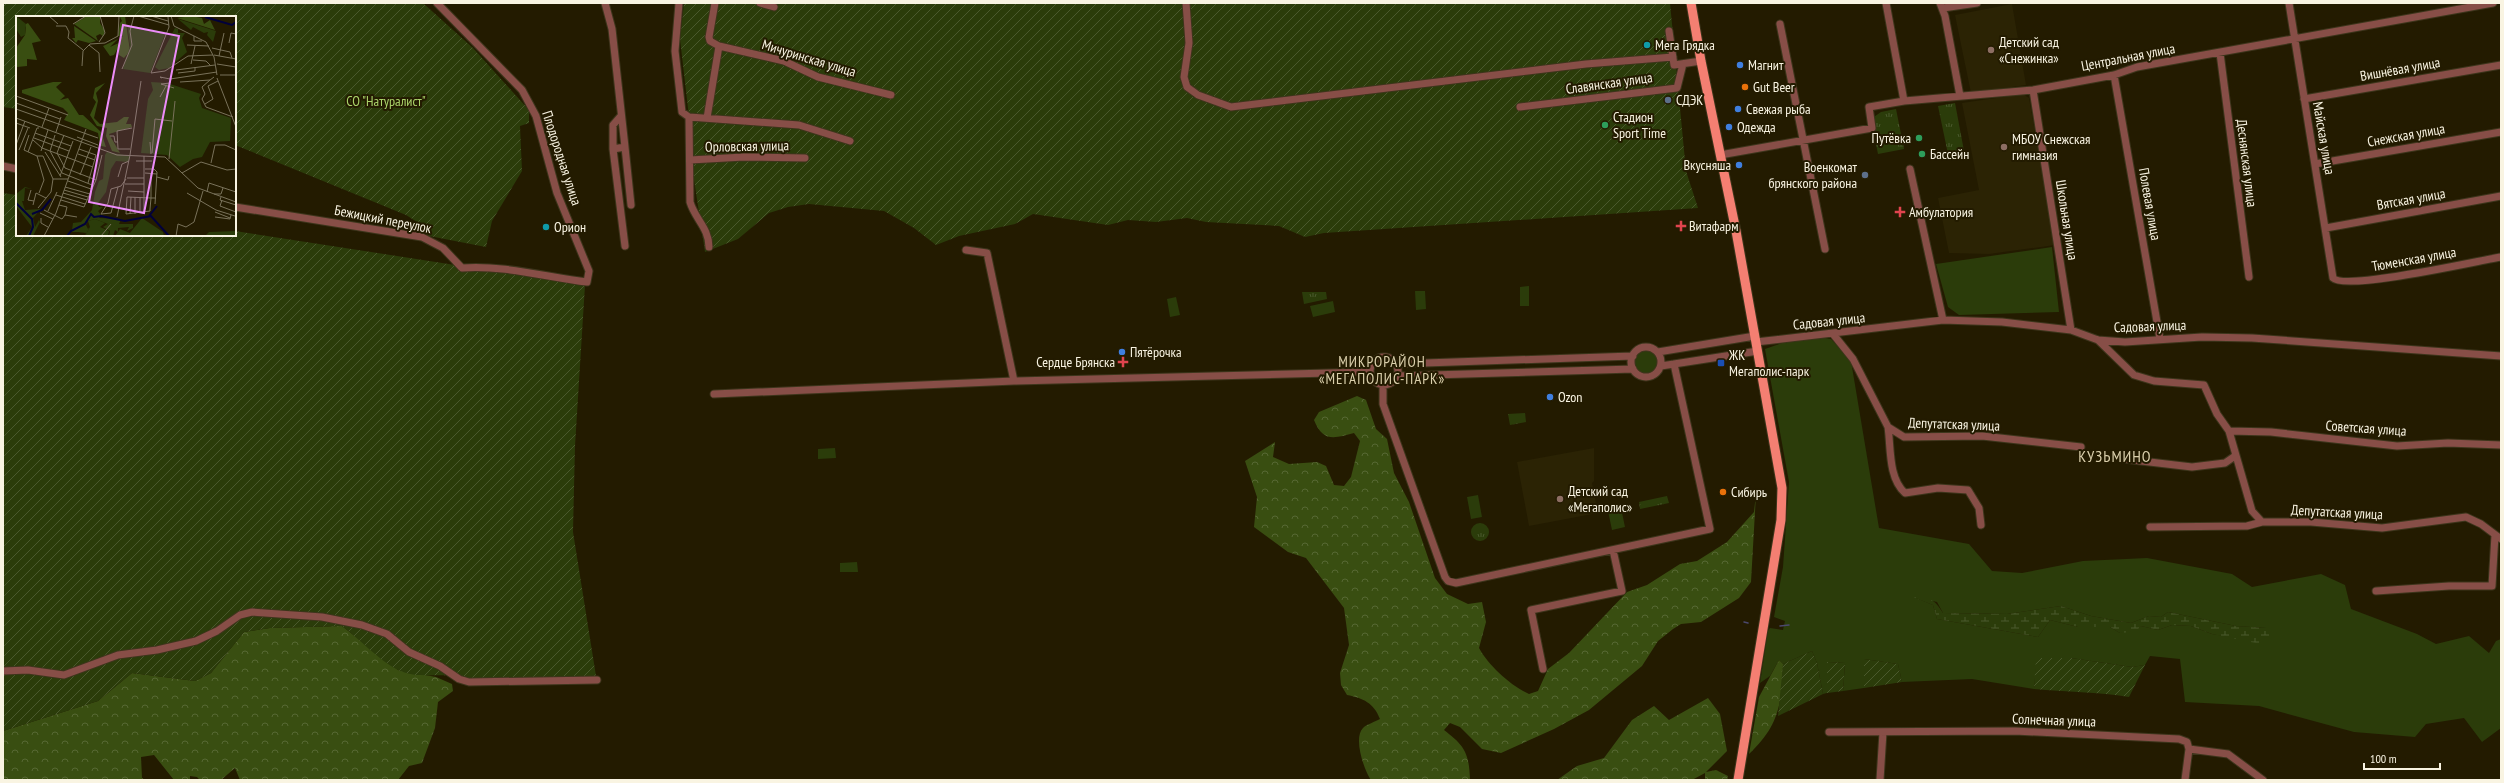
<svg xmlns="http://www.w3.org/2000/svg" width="2504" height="783" viewBox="0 0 2504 783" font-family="'PT Sans Narrow',sans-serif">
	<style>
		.built { fill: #2b2304 }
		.grass { fill: #2b3c0a; fill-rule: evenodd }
		.forest { fill: url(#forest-crowns) }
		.wetland { fill: url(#wetland-marsh) }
		.park { fill: url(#park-tufts) }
		.garden { fill: url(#garden-furrows) }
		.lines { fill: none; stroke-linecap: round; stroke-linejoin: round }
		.stream { stroke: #4b496d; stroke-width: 1.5 }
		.minor-casing { stroke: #3d351b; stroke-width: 9 }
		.major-casing { stroke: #3d351b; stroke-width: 11 }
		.minor { stroke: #874e47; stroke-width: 7 }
		.major { stroke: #f47f72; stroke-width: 9 }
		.culture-dot { fill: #0f9aa8; stroke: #231b00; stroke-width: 1.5 }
		.education-dot { fill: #8d6e63; stroke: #231b00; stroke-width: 1.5 }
		.shop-dot { fill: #3f7fe0; stroke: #231b00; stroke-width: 1.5 }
		.food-dot { fill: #e8710a; stroke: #231b00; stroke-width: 1.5 }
		.service-dot { fill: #5c6f8a; stroke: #231b00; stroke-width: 1.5 }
		.leisure-dot { fill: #2e9e5b; stroke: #231b00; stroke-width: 1.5 }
		.health-dot { fill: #e0444e; stroke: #231b00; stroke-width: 1.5 }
		.transit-dot { fill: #1a4fb4; stroke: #231b00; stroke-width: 1.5 }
		.labels { text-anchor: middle; stroke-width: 4; stroke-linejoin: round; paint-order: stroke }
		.poi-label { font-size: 14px; fill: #f9f4e2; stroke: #231b00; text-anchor: start }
		.street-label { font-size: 14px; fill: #f9f4e2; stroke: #231b00 }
		.park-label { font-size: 14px; fill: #abd46a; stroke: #231b00 }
		.neighbourhood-label { font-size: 15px; letter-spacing: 1px; fill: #dacfab; stroke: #231b00 }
		.quarter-label { font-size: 16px; letter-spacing: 1px; fill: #dacfab; stroke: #231b00 }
		.inset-river { fill: none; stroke: #01003b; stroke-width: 2 }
		.inset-road { fill: none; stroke: #79725a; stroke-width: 1 }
		.view { fill: #ed8cfa; fill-opacity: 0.15; stroke: #ed8cfa; stroke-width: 2 }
		.inset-edge { fill: none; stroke: #f9f4e2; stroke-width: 2 }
	</style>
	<defs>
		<pattern id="forest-crowns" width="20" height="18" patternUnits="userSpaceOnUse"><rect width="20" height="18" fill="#394e11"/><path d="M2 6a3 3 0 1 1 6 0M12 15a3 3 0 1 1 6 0" fill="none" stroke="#566833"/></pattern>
		<pattern id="wetland-marsh" width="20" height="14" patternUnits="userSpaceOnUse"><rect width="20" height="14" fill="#2b3c0a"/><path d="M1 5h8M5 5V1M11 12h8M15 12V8" fill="none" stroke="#4a592d"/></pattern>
		<pattern id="park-tufts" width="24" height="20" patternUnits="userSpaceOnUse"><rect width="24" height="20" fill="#2b3c0a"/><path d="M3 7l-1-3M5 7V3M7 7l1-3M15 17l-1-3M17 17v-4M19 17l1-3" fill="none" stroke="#4a592d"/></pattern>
		<pattern id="garden-furrows" width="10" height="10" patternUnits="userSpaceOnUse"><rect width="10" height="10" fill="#2b3c0a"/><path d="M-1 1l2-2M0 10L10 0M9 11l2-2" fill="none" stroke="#4a592d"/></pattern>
	</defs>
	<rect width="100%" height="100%" fill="#231b00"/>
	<path class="built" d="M2012,4l14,81 -55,8 -16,-78z
		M2023,94l6,4 26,147 -66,9 -40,-1 -11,-55 41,-8 -17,-87z
		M1594,448v33l-2,2 6,30 -69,13 -12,-64z"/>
	<path class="grass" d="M2052,247l7,65 -100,3 -11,-8 -12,-43z
		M1529,286v20h-9v-19z
		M1415,291h10l1,18 -10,1z
		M1176,297l4,18 -10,2 -3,-18z
		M1333,301l2,11 -22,5 -3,-11z
		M1819,337l12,2 20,22 28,167 90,16 23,27 30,2 61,-12 64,-3 85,16 20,13 69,-13 24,11 6,24 66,25 19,10 33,-8 20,17 7,-12 5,-2v89l-19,14 -18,-24 -38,6 -11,13 -61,-5 -95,-26 -74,-4 -5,-43 -30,-3 -5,9 -13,2 -61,-9h-34l-3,31 -62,-10 -70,3 -4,-18 -34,-5v29l-21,3 2,-28 -18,-1v31l-4,1 -6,-31 -5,-12 -29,13 -4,-4 -9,16 -10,7 8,-52 2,-3 13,2 2,-9 -11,-4 9,-50 6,-85 -24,-133 20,-7zM1914,597l23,5 6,11 64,1 54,-8 30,10 40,7 18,-7 12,1 7,-5 68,14 30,2 -29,10 -25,-4 -21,-8 -19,-1 -14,5 -17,-4 -21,7 -10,-6h-32l-28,-7 -12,17 -101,-18 -4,-14z
		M1634 362a12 12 0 1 1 24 0a12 12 0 1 1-24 0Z
		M835,448l1,10 -18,1v-10z
		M1478,495l4,22 -11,2 -4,-22z
		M1621,508l4,19 -13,3 -4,-19z
		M857,562l1,10h-18v-9z"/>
	<path class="forest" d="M1357,396l9,4 10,29 11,10 7,34 15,29 26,76 12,16 21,10 14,-2 4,20 -7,26c9,17 32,38 50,46l9,-3 10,-22 21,-16 58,-61 20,-7 33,-21 17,-3 30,-19 27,-30 2,-18 -5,88 -12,16 -38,24 -20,2 -8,5 -15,12 -16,25 -53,44 -35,19 -53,24 -19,-4 -22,-22 -10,-4 -6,7c21,16 25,23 26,50h-99c-7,-10 -18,-42 -8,-52 4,-4 12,-6 17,-9 -6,-16 -17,-21 -33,-24l-6,-10 -1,-12 9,-28 -5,-37 -38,-50 -18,-6 -34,-25 3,-30 -12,-36 30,-19 -2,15 16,7 28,-2 9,4 8,19 10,1 7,-9 9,-36 -6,-8c-19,5 -31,10 -40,-13l5,-8z
		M342,626l56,44 38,7 16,7 1,7 -15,11 -3,26 -13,35 -13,3 -11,14h-158l-5,-12 -14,12h-21l-3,-3 -7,-1v4h-16l-20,-25 -13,2 1,21 3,2h-142v-49l95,-30 34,-28 63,8 16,-8 33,-41 26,-4z
		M1779,660l4,4c-1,39 -4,62 -34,90l10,-57z
		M1708,698l12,16 7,37 -21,21 10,-2 12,6 -1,4h-22v-7l-13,7h-135l20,-14 27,-8 28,-38 22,-14 15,14z"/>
	<path class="wetland" d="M1913,597c17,0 21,2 30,16l64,1 54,-8 30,10 40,7 18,-7 12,1 7,-5 68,14 30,2 7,6 -8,11 -53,-11 -21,-8 -19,-1 -14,5 -17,-4 -6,6 -15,1 -10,-6h-32l-28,-7 -12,17 -101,-18 -4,-14z"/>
	<path class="park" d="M1955,103l9,48 -16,3 -10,-48z
		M1896,109l8,40 -26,5 -7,-35 10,-7z
		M1302,292h24l1,7 -23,5z
		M1525,413l1,9 -16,3 -2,-11z
		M1667,496l2,7 -29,6 -1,-7z
		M1471 532a9 9 0 1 1 18 0a9 9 0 1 1-18 0Z"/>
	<path class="garden" d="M3,3h420l50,45 56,62v13l-9,3 2,45 -30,50 -6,26 -62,-12 1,-8 -19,-12 -171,-70v-128h-218v92l-14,-2z
		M684,3h986l16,168 12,37 -374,25 -19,4 -26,-11 -73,-4 -19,-4 -31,4 -28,-2 -20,5 -75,-11 -18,10 -56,12 -23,9 -22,-17 -30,-17 -75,-7 -21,3 -19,6 -31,26 -33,13 -14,-92 -2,-43 -9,-78z
		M3,193l14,2v40h218v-4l350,54 -10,161 -2,86 23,144 -127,4c-22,-10 -49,1 -71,-10 -20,-10 -38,-31 -56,-44l-72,2 -26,4 -33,41 -16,8 -63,-8 -34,28 -95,30z
		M1812,651l5,12 6,31 -45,22 5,-52z
		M2036,658h35l61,9 13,-2 -16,32c-31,-5 -63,-5 -95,-8z
		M1864,659l34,5 4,18 -38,6z
		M1827,662l18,1 -2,28 -16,2z"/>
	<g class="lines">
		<path class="stream" d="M1744,622l4,1
			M1780,626l9,-1"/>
		<defs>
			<path id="minor" d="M605,3l7,26 13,118 -12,2v-24l7,-8
				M679,3l-4,48 7,61 7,5 110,8 51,16
				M760,3l14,4
				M1186,3l3,40 -5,34 3,10 11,8 33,12 355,-43 87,-7
				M1886,3l18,98
				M1940,3l5,13 15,80
				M2289,3l44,275c12,13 144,-17 168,-21
				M1943,8l34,-5
				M1780,24l45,225
				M1669,31l5,34 27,-4
				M719,46l65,15 34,16 73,18
				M2220,53l29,224
				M2114,75l46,264
				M2033,90l38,240
				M2304,99l197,-34
				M1520,107l157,-19 6,-24
				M689,117l1,85c5,17 19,26 19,45
				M707,118l12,-72 -9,-5 -1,-4 6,-34
				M625,147l6,58
				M613,149l12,97
				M1720,155l152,-27 -3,-21 35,-6 129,-11 81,-15 23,-8 356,-64
				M690,160l54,-3 61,1
				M2315,164l186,-32
				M3,166l14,3
				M1910,169l33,151
				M235,207l187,30 21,11 19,20c42,-3 84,9 125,14l2,-11 -32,-78 -21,-77 -14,-26 -85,-87
				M2326,228l175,-32
				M966,250l21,3 27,128
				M1833,334l20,25 35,68 16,10 78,-1 99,11
				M2098,340l36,35 20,6 50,4 13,29 12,17 23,80 10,11h49l71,6 84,-11 15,7 20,15
				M1756,342l187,-22 59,2 69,8 27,10 27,2 77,-5 50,1 249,18
				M1631 362a15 15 0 1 1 30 0a15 15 0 1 1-30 0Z
				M1658,352l97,-16
				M1370 371a14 14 0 1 1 28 0a14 14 0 1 1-28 0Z
				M1396,364l237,-8
				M1661,366l97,-15
				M1397,376l236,-7
				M1383,385v19l62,173 3,4 8,2 254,-54 -36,-165
				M714,394l300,-13 355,-9
				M1888,427c3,20 0,51 17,66l33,-5 30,2 11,18 2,17
				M2229,431l42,1 126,14 51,-3 53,2
				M2124,459l68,8 33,-4 10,-7
				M2150,527l97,-1 15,-4
				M2376,591l73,-5h43l3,-51
				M1543,669l-12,-59 91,-19 -9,-41
				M3,671l25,-1 36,5 54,-20 39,-5 39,-9 21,-10 23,-16 12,-3 70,5 40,8 25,9 22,18 31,14 19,13 10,3 128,-2
				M1829,732l186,-1 164,8 8,3 2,7 39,5 35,26
				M1880,780l3,-48
				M2185,780l4,-31"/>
			<path id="major" d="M1691,3l10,58 35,170 46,257 -1,32 -43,260"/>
		</defs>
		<use href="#minor" class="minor-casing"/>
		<use href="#major" class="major-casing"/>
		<use href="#minor" class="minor"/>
		<use href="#major" class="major"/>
	</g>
	<g class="culture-dot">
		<circle cx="1647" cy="45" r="4"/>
		<circle cx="546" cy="227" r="4"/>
	</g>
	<g class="education-dot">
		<circle cx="1991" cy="50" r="4"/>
		<circle cx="2004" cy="147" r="4"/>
		<circle cx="1560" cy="499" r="4"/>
	</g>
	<g class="shop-dot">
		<circle cx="1740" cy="65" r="4"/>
		<circle cx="1738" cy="109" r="4"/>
		<circle cx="1729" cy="127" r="4"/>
		<circle cx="1739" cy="165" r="4"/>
		<circle cx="1122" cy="352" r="4"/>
		<circle cx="1550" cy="397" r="4"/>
	</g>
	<g class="food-dot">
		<circle cx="1745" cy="87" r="4"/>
		<circle cx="1723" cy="492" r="4"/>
	</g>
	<g class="service-dot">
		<circle cx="1668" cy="100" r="4"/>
		<circle cx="1865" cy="175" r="4"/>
	</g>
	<g class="leisure-dot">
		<circle cx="1605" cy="125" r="4"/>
		<circle cx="1919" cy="138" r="4"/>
		<circle cx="1922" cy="154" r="4"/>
	</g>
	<g class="health-dot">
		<path d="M1898 206h4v4h4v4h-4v4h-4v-4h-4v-4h4z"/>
		<path d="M1679 220h4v4h4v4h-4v4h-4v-4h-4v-4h4z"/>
		<path d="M1121 356h4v4h4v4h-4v4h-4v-4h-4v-4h4z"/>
	</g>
	<rect class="transit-dot" x="1717" y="359" width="8" height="8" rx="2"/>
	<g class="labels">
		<g class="poi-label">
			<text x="1999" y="47">Детский сад<tspan x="1999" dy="16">«Снежинка»</tspan></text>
			<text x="1655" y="50">Мега Грядка</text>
			<text x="1748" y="70">Магнит</text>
			<text x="1753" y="92">Gut Beer</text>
			<text x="1676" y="105">СДЭК</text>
			<text x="1746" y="114">Свежая рыба</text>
			<text x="1613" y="122">Стадион<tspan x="1613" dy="16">Sport Time</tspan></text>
			<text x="1737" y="132">Одежда</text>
			<text x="1911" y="143" text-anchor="end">Путёвка</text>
			<text x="2012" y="144">МБОУ Снежская<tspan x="2012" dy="16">гимназия</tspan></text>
			<text x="1930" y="159">Бассейн</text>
			<text x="1731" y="170" text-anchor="end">Вкусняша</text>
			<text x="1857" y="172" text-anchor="end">Военкомат<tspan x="1857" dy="16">брянского района</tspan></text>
			<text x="1909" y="217">Амбулатория</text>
			<text x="1689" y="231">Витафарм</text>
			<text x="554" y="232">Орион</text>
			<text x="1130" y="357">Пятёрочка</text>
			<text x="1729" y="360">ЖК<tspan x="1729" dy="16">Мегаполис-парк</tspan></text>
			<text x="1115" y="367" text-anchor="end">Сердце Брянска</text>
			<text x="1558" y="402">Ozon</text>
			<text x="1568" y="496">Детский сад<tspan x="1568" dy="16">«Мегаполис»</tspan></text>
			<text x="1731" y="497">Сибирь</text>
		</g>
		<g class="street-label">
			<text transform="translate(2128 57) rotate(-11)" y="5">Центральная улица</text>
			<text transform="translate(809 58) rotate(17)" y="5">Мичуринская улица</text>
			<text transform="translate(2400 69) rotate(-10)" y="5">Вишнёвая улица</text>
			<text transform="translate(1609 83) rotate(-8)" y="5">Славянская улица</text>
			<text transform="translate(2406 135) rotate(-10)" y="5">Снежская улица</text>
			<text transform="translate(2324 138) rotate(80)" y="5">Майская улица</text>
			<text transform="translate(747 146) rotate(-1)" y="5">Орловская улица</text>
			<text transform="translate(562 158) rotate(72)" y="5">Плодородная улица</text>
			<text transform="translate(2247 163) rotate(83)" y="5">Деснянская улица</text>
			<text transform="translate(2411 199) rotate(-10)" y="5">Вятская улица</text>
			<text transform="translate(2150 204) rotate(80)" y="5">Полевая улица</text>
			<text transform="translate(383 219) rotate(11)" y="5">Бежицкий переулок</text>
			<text transform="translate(2067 220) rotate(81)" y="5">Школьная улица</text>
			<text transform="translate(2414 259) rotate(-10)" y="5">Тюменская улица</text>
			<text transform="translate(1829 321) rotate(-6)" y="5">Садовая улица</text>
			<text transform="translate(2150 326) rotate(-2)" y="5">Садовая улица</text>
			<text transform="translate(1954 424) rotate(2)" y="5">Депутатская улица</text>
			<text transform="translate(2366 428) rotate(4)" y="5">Советская улица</text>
			<text transform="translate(2337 512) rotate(3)" y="5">Депутатская улица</text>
			<text transform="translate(2054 720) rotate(2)" y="5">Солнечная улица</text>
		</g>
		<g class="park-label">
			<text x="386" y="106">СО "Натуралист"</text>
		</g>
		<g class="neighbourhood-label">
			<text x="1382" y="367">МИКРОРАЙОН<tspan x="1382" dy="17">«МЕГАПОЛИС-ПАРК»</tspan></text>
		</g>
		<g class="quarter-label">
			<text x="2115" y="462">КУЗЬМИНО</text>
		</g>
	</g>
	<g transform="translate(16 16)">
		<rect width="220" height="220" fill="#231b00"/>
		<path d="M91,136l23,4 -2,6 -12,-1 -5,8 -5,23 -8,11 1,4h4l-5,4 3,4 -2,3 22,1 -2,5h14v4l-6,3 2,-4 -11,1v4l-3,-2 -2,6h-4l1,-5 -7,-4 5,-3 -13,-5 -7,2v-4l-2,8 2,4 2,-2 -5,9 1,-3 -8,-1h-8l-2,4h-2l6,-6 1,-7 8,-1 11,-12 3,-18 4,-11 4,-2 2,-24zM9,171l7,2 -7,-1 -1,13h-2l3,9 16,-1 -8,9 2,9 4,-7 1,2 -7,14h-7l6,-9 -16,-21v-12z" fill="#2b3c0a"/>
		<path d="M71,0h13v7l5,8 -2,5 -3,-2 -4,2 2,5 -24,-17zM109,0l5,35 -6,7 -5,-3 -1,-7 -4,7 -4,1 -7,-10 15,-7 -8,8 11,-5 -1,-4 3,-2h-5l2,-13 2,-2 -2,-4zM175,0l11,2 2,6 6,-4 5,10 -38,-12zM12,7l13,18 -9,2 5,17 -10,-1v7l-10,1 -1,-19 9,-13 1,-8 -2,-2zM58,10l22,15 -7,2 -11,-3 -2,3 -4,-5h3zM37,66h9l-6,5 9,9 -5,4 8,-2 11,17h4l18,17 5,15 -9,-2h3l-2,-12 -34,-13 4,-7 -5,-5 -41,-15v-3zM89,67l-9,10 2,8 -4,17 6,6 17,-2 7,-5h5l-3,7h5l1,3 -23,7 11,19 -8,-2 -6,-15 1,-8 -10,-2 -7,-11 6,-13 -3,-4 2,-10z" fill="#394e11"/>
		<path d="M220,215v5h-31l4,-4z" fill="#2b3c0a"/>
		<path d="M0,0l10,8 -1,11 -4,2 -5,-8zM162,3l38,12 -3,11 -6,-7 1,-3 -4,1 -11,-6 -2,3zM111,9l39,7 -16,41 -27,-4 7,-23zM159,12l3,1v4h7l-3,5 5,14 -18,16 -10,2 -4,-3zM135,66l16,1 34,11 -2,4 3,10 29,10 -1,23 -20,1 -8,15 -9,2 -13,8 -13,-12 -26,-2 7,-54 5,-9zM126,202l21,14 1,4h-49l5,-7 10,4zM79,203l10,4 -5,4 9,4 -1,5h-23l5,-9 -2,-6z" fill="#2b3c0a"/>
		<path class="inset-river" d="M189,1l27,8 4,-3M0,187l16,16 1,8 -4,9M16,198l10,-4 9,-11M133,200l8,-10M51,220l4,-5 14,-7 6,-10 3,3 7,-1 24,5 26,-5 18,20"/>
		<path class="inset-road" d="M33,0l9,8M122,0l31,9M135,0l17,5M155,0l3,10 32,16 8,15 3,18M152,1l1,10 -18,46 14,-2 23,-15 25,-1M57,8l13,-8M40,10h10l3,6 -1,6 15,12M178,20v5h8M83,26l6,-9 -5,-17M213,27l2,-10 5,1M73,29l10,8 1,19M171,29l22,1M196,32l18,4 2,6M198,39l22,4M203,40l5,-23M177,44l13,1 5,5M175,48l4,-18M201,48l19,3M66,50l1,-15 7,-7 15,-1 13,-7 1,-20M106,53l10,-24 -2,-14 4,-15M160,54l39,-5M162,57l17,-2v-4M204,59h16M146,62l-2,-1 10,2 47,-7M201,62l19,49M194,64l-8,7 3,7 -3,5 4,8 27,10M164,66l30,-2 4,-3M145,68l9,-1 1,-5M145,68l13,4M0,80l52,19M144,81l6,-11M0,87l44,16M189,88l8,-5 -5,-13 10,-5M0,93l82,29M0,102l101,37 48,2 33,31 38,14M0,107l14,5M26,111l7,-19M40,116l5,-15M19,117l36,13M13,119l-5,15 13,6M39,119l-5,16 12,22 30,12M48,119l-7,18 8,15 31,12M94,120h4l1,6h3M61,121l21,8M18,122l35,13M17,124l9,8 51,19M134,126l1,12M0,129l9,-24M63,133l17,6 -8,28M114,133h-12l-1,-18 15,-3M3,134l9,-22M25,135l7,-21M12,136l9,-24h2M29,136l16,25M136,137l3,-34 17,2M62,138l17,6M114,139l11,-74M21,140h6l10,23h15M21,140l7,24 -5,13M128,140v57M153,143l6,-58M120,145h16M195,147l4,-18h10l11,5M129,153h9l3,3 -2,32M129,157l12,1M135,157v25l-1,11v2l-24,3 1,-17 24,1h5M166,157l19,-11 26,8 9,-1M64,159l11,-28M44,160l13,-35M102,161l4,-13 7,-3M141,161l11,3 1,-4M111,162h17M52,165l23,8M109,168h19M49,171l25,7M102,171l-7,26 -10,1 7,-11 3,-14 10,-3 5,-7M15,174l-3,10 6,1M48,174l24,7M112,175l16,1M191,176l2,-9 27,9M47,177l24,7M171,177l29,17 19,6M198,178h7l2,-6M40,179l29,9M205,181l-1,3 16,5M45,184l23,7 12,-27 6,-25M206,184l-2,6 16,6M17,189l3,-12 10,5M43,189l8,2 -2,8M22,192l13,-16 2,-13M28,194l18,9 3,-4 12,2M32,195l9,-19M199,196l15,6M24,197l13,6M124,197v-16M114,198l1,-17M119,198v-17M101,201l13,-62M199,201l15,2 1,-4M25,202v5l7,4M28,220l12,-23 30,-84M85,220l10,-12M160,220l2,-12 8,3 8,-5 9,-31"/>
		<path class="view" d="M107,9l56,11 -35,177 -55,-11z"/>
		<rect width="220" height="220" class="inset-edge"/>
	</g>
	<rect width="2504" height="783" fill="none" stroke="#f9f4e2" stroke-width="8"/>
	<path d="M2364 763v6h76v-6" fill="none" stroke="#f9f4e2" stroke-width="2"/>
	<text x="2370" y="763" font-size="12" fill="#f9f4e2" stroke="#231b00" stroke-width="3" paint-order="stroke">100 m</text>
</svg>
